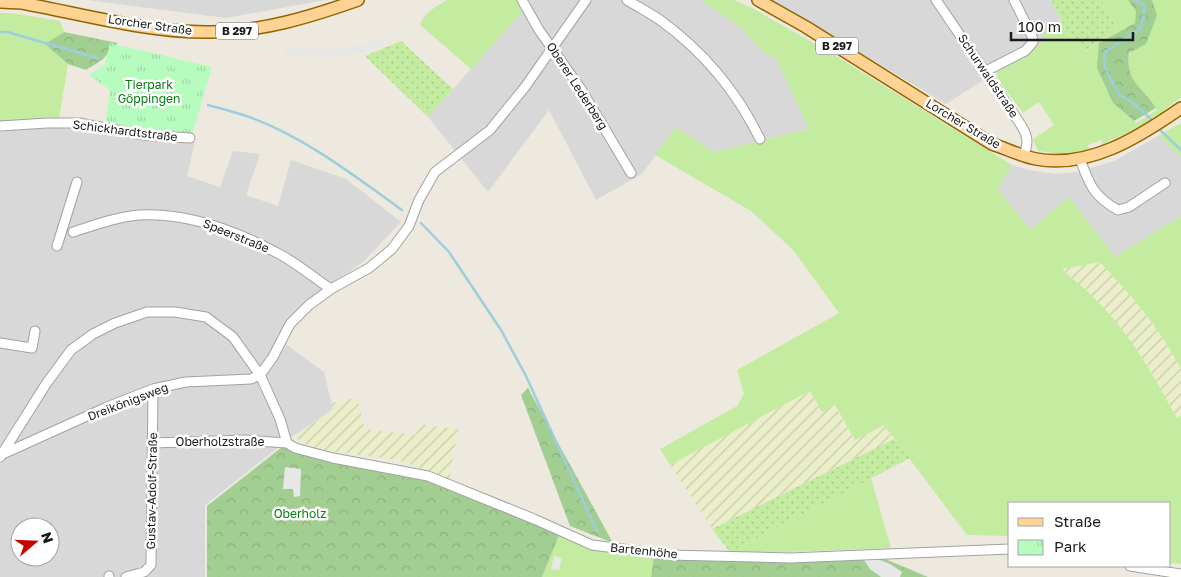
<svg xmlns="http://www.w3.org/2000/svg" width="1181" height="577" viewBox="0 0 1181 577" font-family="'Golos Text',sans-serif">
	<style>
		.residential { fill: #d9d8d8; fill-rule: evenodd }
		.farmland { fill: url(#farmland-furrows) }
		.grass { fill: #c4eca1 }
		.forest { fill: url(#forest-crowns) }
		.park { fill: url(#park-tufts) }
		.garden { fill: url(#garden-dots) }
		.parking { fill: #e7e7e7 }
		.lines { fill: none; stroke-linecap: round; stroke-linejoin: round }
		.stream { stroke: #9ccede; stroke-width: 2.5 }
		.minor-casing { stroke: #a2a2a2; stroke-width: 11 }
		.major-casing { stroke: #926500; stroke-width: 14 }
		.minor { stroke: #fff; stroke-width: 9 }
		.major { stroke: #ffd393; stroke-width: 11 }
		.labels { text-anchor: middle; stroke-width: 5; stroke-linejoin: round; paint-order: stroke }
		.shield { fill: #fff; stroke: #5f5f5f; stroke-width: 1 }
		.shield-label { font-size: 11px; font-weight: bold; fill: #1b1b1b }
		.street-label { font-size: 12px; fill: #1b1b1b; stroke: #fff }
		.park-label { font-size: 12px; fill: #057d12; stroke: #fff }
	</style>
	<defs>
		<pattern id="farmland-furrows" width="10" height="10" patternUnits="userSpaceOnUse" patternTransform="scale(1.25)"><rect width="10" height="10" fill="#eaeec9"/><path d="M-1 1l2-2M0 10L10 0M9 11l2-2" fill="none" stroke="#c8ccac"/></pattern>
		<pattern id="forest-crowns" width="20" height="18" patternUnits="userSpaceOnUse" patternTransform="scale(1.25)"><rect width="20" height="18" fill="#a2cf91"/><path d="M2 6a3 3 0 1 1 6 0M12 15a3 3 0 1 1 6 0" fill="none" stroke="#8bb17c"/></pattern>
		<pattern id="park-tufts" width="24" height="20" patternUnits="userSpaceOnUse" patternTransform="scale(1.25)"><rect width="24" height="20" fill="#b7fcbf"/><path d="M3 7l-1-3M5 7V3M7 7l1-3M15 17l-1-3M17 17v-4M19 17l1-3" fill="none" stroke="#9dd7a4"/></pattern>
		<pattern id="garden-dots" width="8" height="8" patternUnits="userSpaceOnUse" patternTransform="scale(1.25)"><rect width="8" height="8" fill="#c4eca1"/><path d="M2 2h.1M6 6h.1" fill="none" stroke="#a8ca8a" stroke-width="1.8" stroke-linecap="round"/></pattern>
	</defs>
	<rect width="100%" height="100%" fill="#ede9df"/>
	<path class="residential" d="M87,0h239l-100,18z
		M529,0h172l42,29 21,24 12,5 33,71 -96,23 -37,-25 -34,47 -46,26 -47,-90 -61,82 -60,-75 102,-114z
		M772,0h279l10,21 -18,10 3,9 -100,64z
		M44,126l49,2 42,10 60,4 -8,34 33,11 13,-36 27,3 -14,41 32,11 13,-46 55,19 55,43 -38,40 -41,28 -46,47 48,35 9,37 -44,30 -84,66v72h-205v-445zM20,527h30v30h-30z
		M1158,136l23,21v59l-66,41 -46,-59 -39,32 -32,-41 14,-24 17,5 26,4 23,-2 36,-11z"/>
	<path class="farmland" d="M1100,262l30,32 41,55 10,20v47l-4,2 -30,-53 -20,-29 -27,-32 -38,-35z
		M810,391l24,14 21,35 29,-16 10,15 -182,90 -42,-64z
		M357,398l8,31 51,6 2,-11 40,5 -9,52 -46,-20 -86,-12 -14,-6 -9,-7 39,-26 -1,-7z"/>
	<path class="grass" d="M447,0h70l5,12 -51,57 -51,-44c3,-12 17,-19 27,-25z
		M701,0h33l18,8 74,42 186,115 -14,24 32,41 39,-33 46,60 66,-41v153c-21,-41 -50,-74 -81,-107l-38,7c13,12 26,22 37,34 33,33 55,74 78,115l4,-2v148l-11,-1v-60h-160v33l-43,-1 -83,-110 -29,15 -20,-35 -13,7 -12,-21 -140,74 -10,-16 77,-43 7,-12 -7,-24 102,-57 -46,-63 -42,-39 -96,-56 21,-28 37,25 96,-23 -33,-71 -12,-5 -21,-24z
		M1101,0h27l8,11 -1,12 -36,20 14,60 23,20 21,-13c-6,-10 -16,-18 -22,-27 -18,-27 6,-46 22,-67l-5,-16h29v97l-18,14 1,3 -6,4 -1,-3 -8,4 1,3 -47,22 -2,-4 -13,5 1,4 -16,6h-20l1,-2 -16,-2 -5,-12 21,-14 -15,-23 -16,11 -24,-32 -3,-7 3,-4 47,-30 -3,-9 18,-10 6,11 20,19 9,-9 21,-13z
		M0,13h12l48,8 4,11 -19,12 23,20 -9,55 -59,4z
		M1181,123v34l-23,-21z
		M871,478l20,70 -102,4h-59z
		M560,533l94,23 -3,21h-109z"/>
	<path class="forest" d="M1128,0h24l5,15 -11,29 -17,9c-4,29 14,34 27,55l-22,13 -21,-18 -16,-35 2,-25 36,-20 1,-12z
		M64,32l54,11 -16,17 -16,10 -18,-6 -23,-20z
		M528,388l85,155 -43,-17 -49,-131z
		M287,443l141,33 132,57 -18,44h-335v-71z
		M876,555l52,22h-277l3,-21z"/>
	<path class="park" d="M110,43l102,24 -20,68 -87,-11 5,-34 -21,-15 16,-11z"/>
	<path class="garden" d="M1051,0h50l16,29 -21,13 -10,9 -19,-19z
		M401,41l52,48 -25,28 -63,-61z
		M894,439l16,19 -180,94 -18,-23z"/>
	<path class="parking" d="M405,24l2,3 -24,14 1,4 -16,6 -19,4 -27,2 -38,-3 2,-7 36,3 45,-6 15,-6z
		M285,467l16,2 -1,27 -6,1 -1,-8h-10z
		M554,556l8,2 -3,12 -8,-1z
		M878,559l12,5 12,8 -2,5h-19l-11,-8 -6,-9z"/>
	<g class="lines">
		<path class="stream" d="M1134,0l10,5v10l-3,13 -37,25 1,15 14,26 17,11 18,17
			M0,32h7l91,26
			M208,105c15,4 30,8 44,13 54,20 104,59 150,92
			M1157,127l24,23
			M421,223l28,29 52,78 24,44 72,157"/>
		<defs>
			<path id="minor" d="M522,0l17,30 42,59 50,84
				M627,0c11,7 23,13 33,20 43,31 77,72 100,119
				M936,0l85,125c7,11 8,19 2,31
				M986,71l39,-20 8,-9 -1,-6 -18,-36
				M0,126l47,-3h32l65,12 46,3
				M1080,159c9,25 14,38 38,51l11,-3 36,-24
				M73,232c22,-7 43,-15 66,-17 49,-3 100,17 142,40 17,9 33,23 50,34
				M57,246l20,-64
				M0,343l32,5 3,-17
				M152,443l93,-3 42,3
				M3,454l104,-47 46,-18 33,-7 65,-3 9,-4 13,-18 17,-33 19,-19 22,-16 38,-21 23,-19 17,-23 10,-26 16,-28 55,-42 35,-43 61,-87
				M0,457l46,-73 25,-34 22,-16 22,-11 32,-11h28l31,5 27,20 27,38 6,13 14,31 7,24 8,5 38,10 95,18 106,43 58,26 77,10 121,3 220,-9
				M1130,566l51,8
				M109,576v1
				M126,577l18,-5 7,-7 2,-176"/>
			<path id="major" d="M758,0l48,27 186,117c15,5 29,12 44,15 53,10 103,-22 145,-51
				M0,2l22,1c60,11 127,30 188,29 51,0 100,-15 148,-32"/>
		</defs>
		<use href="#minor" class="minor-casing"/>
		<use href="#major" class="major-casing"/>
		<use href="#minor" class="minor"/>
		<use href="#major" class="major"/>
	</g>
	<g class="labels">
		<g class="shield">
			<rect x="216" y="22.5" width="42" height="17" rx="4"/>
			<rect x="816" y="37.5" width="42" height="17" rx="4"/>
		</g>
		<g class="shield-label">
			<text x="237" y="35">B 297</text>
			<text x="837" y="50">B 297</text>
		</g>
		<g class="street-label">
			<text transform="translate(150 25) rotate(8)" y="4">Lorcher Straße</text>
			<text transform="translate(988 76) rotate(56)" y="4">Schurwaldstraße</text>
			<text transform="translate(577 86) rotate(57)" y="4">Oberer Lederberg</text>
			<text transform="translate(963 124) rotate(31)" y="4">Lorcher Straße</text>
			<text transform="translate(125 131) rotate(7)" y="4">Schickhardtstraße</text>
			<text transform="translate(236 236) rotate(22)" y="4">Speerstraße</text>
			<text transform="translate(128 402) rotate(-21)" y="4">Dreikönigsweg</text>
			<text x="220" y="446">Oberholzstraße</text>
			<text transform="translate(152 491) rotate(-89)" y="4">Gustav-Adolf-Straße</text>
			<text transform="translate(644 551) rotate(6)" y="4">Bartenhöhe</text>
		</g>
		<g class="park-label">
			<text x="149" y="89">Tierpark<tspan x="149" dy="14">Göppingen</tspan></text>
			<text x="300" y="518">Oberholz</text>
		</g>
	</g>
	<rect x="1008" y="502" width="162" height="65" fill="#ffffff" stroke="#a4a4a4"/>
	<rect x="1018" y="518" width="25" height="8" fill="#ffd393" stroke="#a4a4a4"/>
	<text x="1054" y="527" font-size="15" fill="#1b1b1b">Straße</text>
	<rect x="1018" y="540" width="25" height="15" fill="url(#park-tufts)" stroke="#a4a4a4"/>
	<text x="1054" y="552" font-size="15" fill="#1b1b1b">Park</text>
	<g transform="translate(35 542) rotate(71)"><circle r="24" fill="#ffffff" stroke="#a4a4a4"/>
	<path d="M0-4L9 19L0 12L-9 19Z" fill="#c60500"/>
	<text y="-8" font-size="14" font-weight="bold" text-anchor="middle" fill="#1b1b1b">N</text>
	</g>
	<path d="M1011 32v8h122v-8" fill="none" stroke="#1b1b1b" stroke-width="2.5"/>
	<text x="1018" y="32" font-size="15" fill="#1b1b1b" stroke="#ffffff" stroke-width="4" paint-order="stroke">100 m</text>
</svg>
